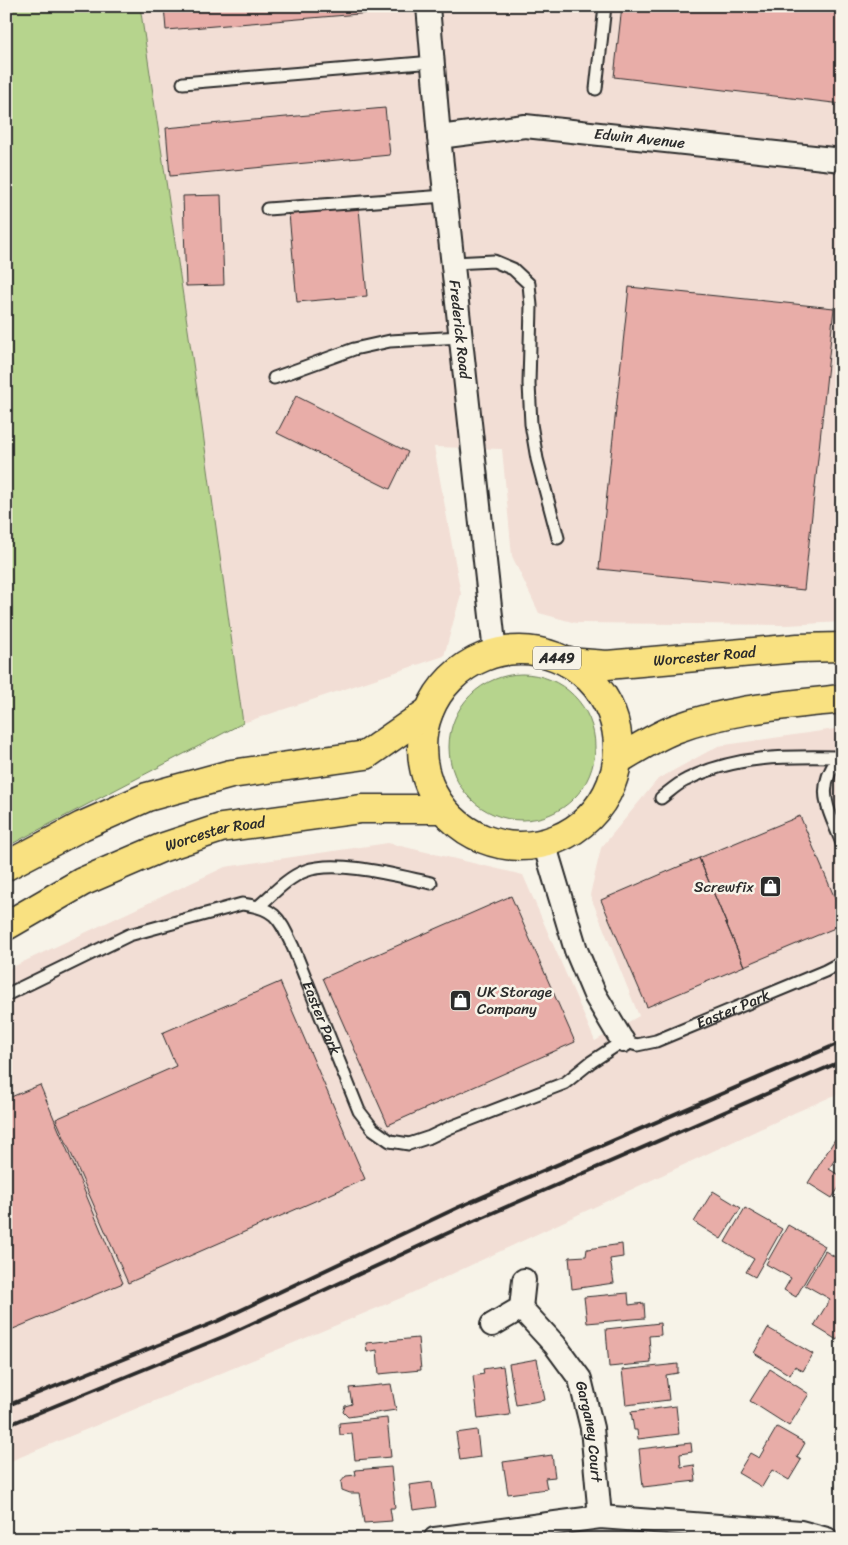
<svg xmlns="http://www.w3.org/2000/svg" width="848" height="1545" viewBox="0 0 848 1545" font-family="Sriracha,sans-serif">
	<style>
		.built { fill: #f2ded5 }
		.green { fill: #b6d48d; stroke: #70805c }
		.building { fill: #e8ada8; stroke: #2b2b2b }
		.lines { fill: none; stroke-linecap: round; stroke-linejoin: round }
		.service-casing { stroke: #2b2b2b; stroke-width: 15 }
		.minor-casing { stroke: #2b2b2b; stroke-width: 26 }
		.trunk-casing { stroke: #2b2b2b; stroke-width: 31 }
		.service { stroke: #f7f3e8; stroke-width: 11 }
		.minor { stroke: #f7f3e8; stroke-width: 22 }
		.trunk { stroke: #f9e181; stroke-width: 28 }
		.rail { stroke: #2b2b2b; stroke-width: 4 }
		.labels { text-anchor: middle; stroke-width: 5; stroke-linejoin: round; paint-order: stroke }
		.shield { fill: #f7f3e8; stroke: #686764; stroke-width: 1 }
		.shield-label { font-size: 14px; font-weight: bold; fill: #2b2b2b }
		.street-label { font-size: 15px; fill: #2b2b2b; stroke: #f7f3e8 }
		.poi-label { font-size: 15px; fill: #2b2b2b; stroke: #f7f3e8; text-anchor: end }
	</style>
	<rect width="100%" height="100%" fill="#f7f3e8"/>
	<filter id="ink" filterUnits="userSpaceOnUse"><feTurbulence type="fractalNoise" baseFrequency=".02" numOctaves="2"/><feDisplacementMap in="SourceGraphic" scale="10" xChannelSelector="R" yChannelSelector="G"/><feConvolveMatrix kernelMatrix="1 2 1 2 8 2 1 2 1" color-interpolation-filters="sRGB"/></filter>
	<g filter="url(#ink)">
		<path class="built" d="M140,6h702v616l-55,3 -211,-2 -37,-10 -27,-57 -10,-107 -68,-2 27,147 -17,62 -201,67 -45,-326z
			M842,728v364l-48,21 -393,185 -395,165v-493l219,-103 163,-24 135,32 72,166 44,-25 -49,-121 11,-47 57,-69 60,-33z"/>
		<path class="green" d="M6,6h134l58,391 45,326 -237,124z
			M449 747a73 73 0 1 1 146 0a73 73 0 1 1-146 0Z"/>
		<path class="building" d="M164,6h218l1,6 -217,18z
			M622,6h220v98l-228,-27z
			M385,108l5,47 -220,21 -4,-48z
			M221,195l3,90 -38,1 -3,-90z
			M359,208l8,88 -70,6 -8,-88z
			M629,287l205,21 -30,282 -205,-21z
			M296,396l112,56 -18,37 -113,-56z
			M800,816l42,99v10l-98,41 -45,-108z
			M699,858l45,108 -97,41 -46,-107z
			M511,896l64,146 -187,83 -65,-147z
			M280,982l85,197 -237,104 -72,-164 120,-53 -14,-33z
			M40,1085l83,198 -117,49v-233z
			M842,1128v24l-2,-1 -11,18 13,8v6l-10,15 -24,-15z
			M713,1191l28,17 -20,31 -27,-17z
			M745,1208l37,21 -27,48 -9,-5 8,-13 -29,-17z
			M788,1225l37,21 -29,51 -12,-7 7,-12 -25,-14z
			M622,1244l1,13 -13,2 4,24 -42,6 -3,-32 17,-1 1,-7z
			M825,1251l17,10v29l-2,3 2,1v37l-5,9 -23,-14 16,-27 -25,-14z
			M628,1293l1,12 15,-2 1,15 -58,5 -3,-26z
			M660,1323l1,12 -12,1 2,27 -42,4 -3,-38z
			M768,1328l45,26 -10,17 -8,-5 -5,9 -36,-22z
			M418,1338l3,32 -42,4 -2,-24 -10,2 -1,-9z
			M537,1359l8,41 -29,5 -7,-41z
			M678,1364v9l-12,2 3,25 -43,5 -4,-35z
			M503,1366l7,49 -32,4 -5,-43 11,-2 -1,-5z
			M770,1369l39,25 -20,32 -39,-25z
			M391,1384l5,26 -48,7 -5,-5 2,-6 7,-2 -3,-16z
			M676,1406l3,28 -41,5 -1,-9h-3l-3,-18z
			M387,1418l4,39 -36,3 -3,-26 -12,1 -1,-12z
			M777,1427l28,16 -8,14 4,3 -12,20 -17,-10 -10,17 -24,-14 12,-20 9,5z
			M477,1430l3,27 -20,3 -4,-27z
			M691,1443l1,9 -12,2 1,13 13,-2 2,16 -53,6 -4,-38z
			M552,1455l3,22 -10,1 2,11 -39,5 -5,-32z
			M391,1467l4,41h-5l2,13 -28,2 -5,-30h-9l-8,-3 -1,-8 5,-6 10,-1 -1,-5z
			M432,1482l4,25 -23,3 -4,-25z"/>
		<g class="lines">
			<defs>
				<g id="service">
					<path d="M183,83l250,-21"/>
					<path d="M596,89l9,-83"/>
					<path d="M267,209l178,-13"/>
					<path d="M453,263l41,-2 19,8 16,15 2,22 -2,78 2,40 6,35 21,79"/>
					<path d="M274,378l80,-29 36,-8 71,-4"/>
					<path d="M842,754c-29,33 -14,54 0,89"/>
					<path d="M661,798c8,-6 16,-14 25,-18 49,-25 100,-24 153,-23"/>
					<path d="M259,906c14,-12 28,-28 46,-35 32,-12 93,5 126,12"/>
					<path id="s1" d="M6,995l123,-60 113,-31c34,4 37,14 51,43l66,164 14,18 17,12 19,3 21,-7 21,-10 114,-44 26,-21 32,-21 14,4 19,-4 169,-70 17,-9"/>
				</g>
				<g id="minor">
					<path id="s2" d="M428,6l11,131 56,516"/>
					<path id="s3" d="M439,137l86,-11 317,34"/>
					<path d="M544,843l32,107 19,45 25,42 3,4"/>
					<path id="s4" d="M521,1308l34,37 25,34 12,49 8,89"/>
					<path d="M492,1325l29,-17 3,-28"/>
					<path d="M435,1539l165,-22 201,15 26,7"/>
				</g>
				<g id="trunk">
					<circle cx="520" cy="748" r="98"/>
					<path id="s5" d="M567,662l40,3 191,-17 44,-1"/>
					<path d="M618,760c18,-11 37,-23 57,-31 53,-20 111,-24 167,-30"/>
					<path d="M6,866l76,-40 65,-29 84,-23 135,-19 63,-44"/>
					<path id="s6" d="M6,926l76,-44 79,-34 60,-20 140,-19h81"/>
				</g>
			</defs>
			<use href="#service" class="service-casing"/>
			<use href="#minor" class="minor-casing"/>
			<use href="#trunk" class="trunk-casing"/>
			<use href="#service" class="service"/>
			<use href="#minor" class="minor"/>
			<use href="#trunk" class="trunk"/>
			<path class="rail" d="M6,1406l212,-85 241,-114 383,-165
				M6,1426l219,-90 249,-115 368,-160"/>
		</g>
	</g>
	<defs>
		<symbol id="shop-square" viewBox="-11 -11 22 22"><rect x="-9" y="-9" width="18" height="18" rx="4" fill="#2b2b2b" stroke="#f7f3e8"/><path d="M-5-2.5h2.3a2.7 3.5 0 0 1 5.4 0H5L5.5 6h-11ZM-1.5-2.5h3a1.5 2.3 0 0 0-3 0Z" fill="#fff"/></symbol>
	</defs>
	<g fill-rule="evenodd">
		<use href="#shop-square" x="758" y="874" width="25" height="25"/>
		<use href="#shop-square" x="448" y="988" width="25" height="25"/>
	</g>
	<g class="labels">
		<rect class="shield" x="533" y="646.5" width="48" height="23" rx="4"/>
		<g class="shield-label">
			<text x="557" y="663">A449</text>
		</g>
		<g class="street-label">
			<text dy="5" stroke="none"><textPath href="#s3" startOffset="202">Edwin Avenue</textPath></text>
			<text dy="5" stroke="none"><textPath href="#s2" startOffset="325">Frederick Road</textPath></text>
			<text dy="5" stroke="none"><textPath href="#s5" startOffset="138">Worcester Road</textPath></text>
			<text dy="5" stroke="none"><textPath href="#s6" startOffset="230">Worcester Road</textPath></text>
			<text dy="5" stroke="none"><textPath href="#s1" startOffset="922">Easter Park</textPath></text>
			<text dy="5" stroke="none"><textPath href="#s1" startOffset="402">Easter Park</textPath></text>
			<text dy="5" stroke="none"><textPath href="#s4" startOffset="146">Garganey Court</textPath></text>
		</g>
		<g class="poi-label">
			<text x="754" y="892">Screwfix</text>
			<text x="477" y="997" text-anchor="start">UK Storage<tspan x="477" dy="17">Company</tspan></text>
		</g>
	</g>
	<rect width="848" height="1545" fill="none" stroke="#f7f3e8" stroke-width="25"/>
	<rect x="12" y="12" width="823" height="1520" fill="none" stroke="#2b2b2b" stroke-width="2" filter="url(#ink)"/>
</svg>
